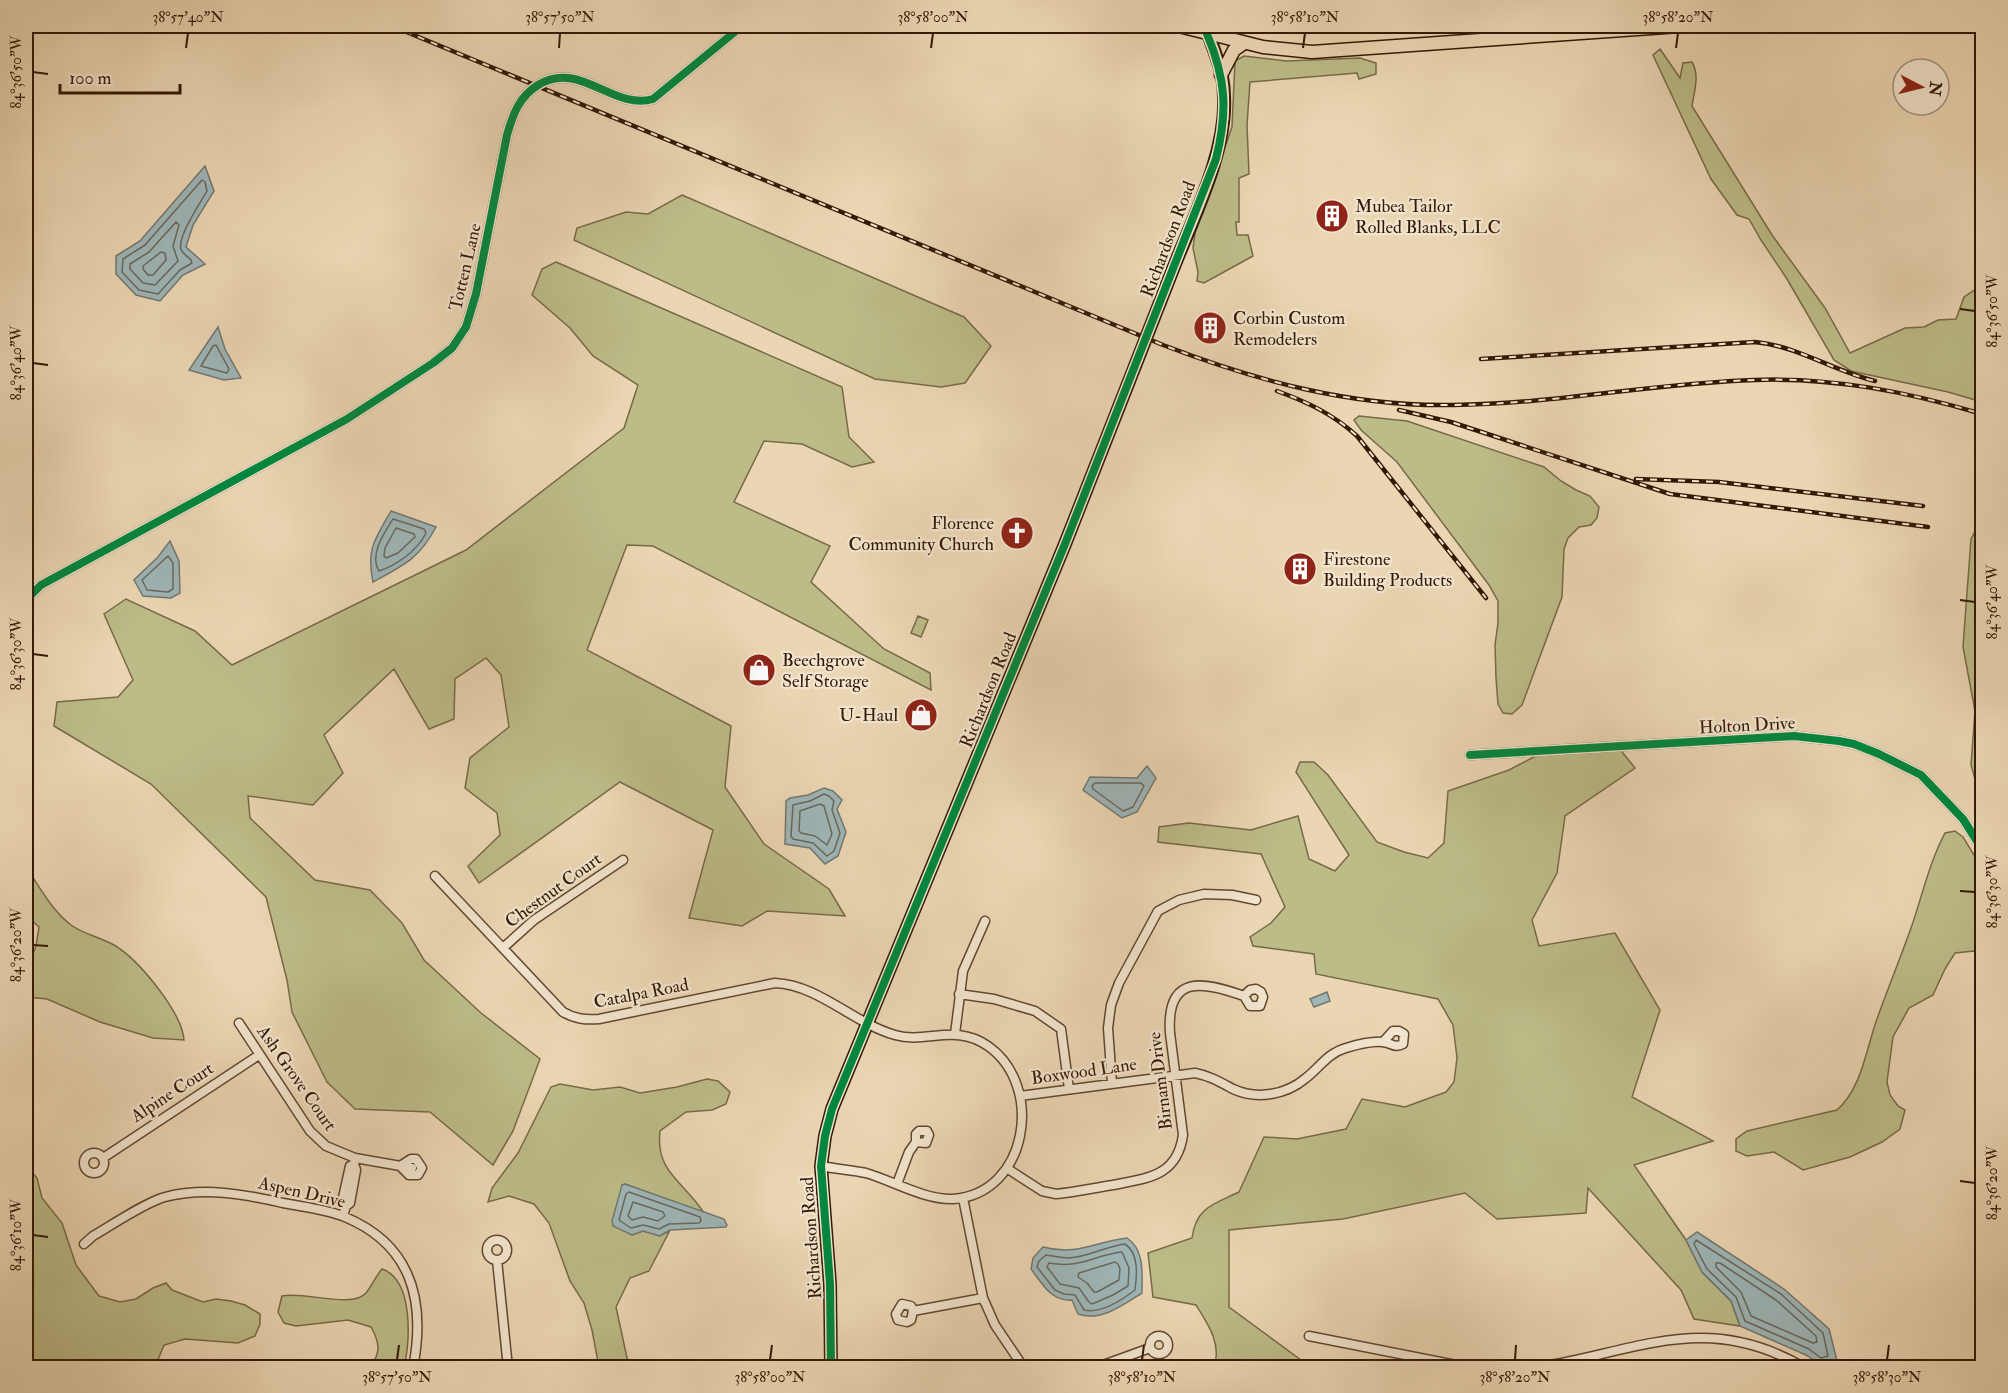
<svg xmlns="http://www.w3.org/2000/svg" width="2008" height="1393" viewBox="0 0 2008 1393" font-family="'IM FELL Double Pica',serif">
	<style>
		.green { fill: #bcbc89; stroke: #786a46; stroke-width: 1.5 }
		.water { fill: #9eb6b8; stroke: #737770; stroke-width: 1.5 }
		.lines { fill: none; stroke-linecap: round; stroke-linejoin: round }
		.shore { stroke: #68685e; stroke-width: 1.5 }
		.street-casing { stroke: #614830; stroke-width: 11 }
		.secondary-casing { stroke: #331904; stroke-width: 14 }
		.primary-casing { stroke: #331904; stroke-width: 15 }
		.street { stroke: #f2e4ce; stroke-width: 8 }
		.secondary { stroke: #f2e4ce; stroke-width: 10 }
		.primary { stroke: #ebd6b3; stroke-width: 12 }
		.rail-casing { stroke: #331904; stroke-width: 4.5 }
		.rail { stroke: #f2e4ce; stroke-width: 2; stroke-dasharray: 7; stroke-linecap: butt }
		.secondary-bridge-casing { stroke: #331904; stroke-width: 14; stroke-linecap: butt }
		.secondary-bridge { stroke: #f2e4ce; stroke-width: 10 }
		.cycleway-casing { stroke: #f2e4ce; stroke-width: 11 }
		.cycleway { stroke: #00873e; stroke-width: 8 }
		.ticks { fill: none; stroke: #331904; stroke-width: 2 }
		.labels { text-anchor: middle; stroke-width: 4.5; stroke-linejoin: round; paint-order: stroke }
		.poi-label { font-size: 18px; fill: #331904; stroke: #f2e4ce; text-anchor: start }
		.street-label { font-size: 18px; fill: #331904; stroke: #f2e4ce }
		.neatline { fill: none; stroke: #331904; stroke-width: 2 }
		.ticks-label { font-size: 15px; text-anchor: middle; fill: #331904 }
	</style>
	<rect width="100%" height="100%" fill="#ebd6b3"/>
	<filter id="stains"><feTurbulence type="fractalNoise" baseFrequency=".00333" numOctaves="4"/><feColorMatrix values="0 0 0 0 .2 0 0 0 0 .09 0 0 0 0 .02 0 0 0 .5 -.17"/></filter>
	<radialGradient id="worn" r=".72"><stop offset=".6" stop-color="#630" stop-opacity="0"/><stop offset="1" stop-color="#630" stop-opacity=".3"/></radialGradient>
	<path class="green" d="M1660,49l20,29 3,-15 9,-1c8,13 2,30 0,44l80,129 53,73 25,45 55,-25 19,-1 14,-7 18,-1 8,-22 18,-12v117l-34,-10 -97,-21 -17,-11 -47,-81 -26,-39 -12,-21 -12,-4 -26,-36 -58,-124z
		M1244,56l42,5 74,-3 16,5v11l-17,5 -2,-6 -107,9 -3,43 2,49 -10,4v44h-3l1,13h11l5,21 -49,27 -7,-2 1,-9 -5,-24 2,-15 37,-106 3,-66z
		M682,195l282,122 27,29 -26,37 -24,4 -66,-8 -301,-139 3,-12 49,-16 22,2z
		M556,262l286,125 7,50 25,25 -22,5 -50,-23 -38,-3 -30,61 96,44 -19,36 73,67 46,24 1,17 -278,-144 -26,-1 -40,105 144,76 -6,61 39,57 65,45 16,27 -78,-5 -25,15 -53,-8 24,-88 -93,-48 -141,101 -11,-17 32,-31 -3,-22 -32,-25 5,-30 39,-31 -8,-52 -15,-17 -31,21 -1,40 -25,10 -35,-60 -70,66 19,38 -30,32 -65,-9 2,22 65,62 55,10 32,33 22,37 57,53 59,46 -27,72 -20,34 -63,-53 -75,-3 -28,-27 -35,-70 -5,-32 -21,-83 -115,-113 -97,-58 3,-24 61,-5 15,-17 -29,-66 22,-15 69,32 37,34 234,-115 158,-122 14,-43 -45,-29 -23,-28 -38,-33 10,-26z
		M1359,416l48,5 137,46 17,14 15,9 14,6 9,11 -2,11 -6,7 -12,2 -11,11 -4,11 -2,48 -40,108 -10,9 -9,-1 -5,-9 -2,-26 -1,-33 3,-22v-22l-9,-16 -92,-123 -36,-32 -7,-10z
		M1982,525v279l-11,-39 4,-54 -12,-64 8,-108 7,-13z
		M918,616l10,4 -7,17 -10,-4z
		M1618,747l17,21 -70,48 -8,57 -25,47 7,26 76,-13 45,77 -28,87 81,44 -79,24 52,75 16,32 29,29 9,25 -46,-7 -13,-29 -93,-102 -2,25 -89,6 -32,-26 -122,26 -114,11v77l76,56 -1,4h-90c8,-23 -6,-43 -18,-62l-43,-8 -5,-44 44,-15c4,-31 22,-34 47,-46l25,-55 33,2 49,-10 16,-30 43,8 41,-15 8,-10 3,-24 -4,-33 -15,-26 -122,-25 -2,-20 -61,-8 -3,-9 21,-14 14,-16 -24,-53 -103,-12 1,-15 30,-4 62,7 47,-14 11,43 26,12 14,-16 -53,-83 4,-10h14l14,13 49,67 27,10 24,6 16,-15 4,-52 61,-21 34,-18z
		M1955,831l8,6 19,31v86l-8,-3 -19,2 -10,16 -12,26 -24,13 -16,29 -6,45 3,13 8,11 7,4 -5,19 -18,13 -32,15 -47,13 -29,-18 -27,4 -11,-5v-12l11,-8 90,-21c25,-22 29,-61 40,-91 11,-31 23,-60 34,-91 11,-31 18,-65 34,-95z
		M26,867c13,19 26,44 45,58 12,9 29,12 43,20 24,14 68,67 70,95l-31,-2 -53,-16 -53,-23 -20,-2c-7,-18 3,-34 9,-51 1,-6 2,-13 3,-19l-13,-12z
		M707,1079l11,2 12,11 -4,12 -14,6 -26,2 -26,19c-5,42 25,51 44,82l-79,-29 -3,1 10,50 11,-4 17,5 10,-6 -21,41 -19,7 -14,29 13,60h-30l-7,-37 -8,-27 -14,-22 -21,-58 -15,-19 -25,-8 -21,6 4,-14 26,-35 33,-66 9,-3 33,6 27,-3 20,6 37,-6z
		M26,1165l11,13 5,20 20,25 14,42 23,31 21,6 16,-3 17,-11 13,-5 6,7 31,12 13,-3 15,2 14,4 15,9v10l-5,12 -17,7 -53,-4 -21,6 -9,22h-129z
		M382,1269c32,11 28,72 22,98h-34c11,-14 10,-24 1,-40l-23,-7 -52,6 -12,-3 -6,-11 4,-16c22,-5 70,13 84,-3 6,-7 9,-16 16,-24z"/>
	<path class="water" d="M205,166l9,25 -21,34 -7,22 19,17 -22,11 -23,26 -24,-6 -20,-21v-18l24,-15z
		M218,327l7,22 16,29 -17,2 -35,-10z
		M391,511l45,16c-17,32 -32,38 -63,55 -7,-33 2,-43 18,-71z
		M170,541l9,20 1,32 -9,5 -28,-2 -9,-16 24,-23z
		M1147,766l9,12 -19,34 -15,6 -39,-28 7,-13 47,1z
		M824,788l9,3 9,9 -5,9 9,23 -8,24 -13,8 -15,-16 -25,-4 1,-43 4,-3 18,-3z
		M1327,992l3,9 -16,6 -4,-8z
		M625,1184l99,35 3,6 -1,2 -56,3 -10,6 -17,-5 -11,4 -19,-9 -1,-5 10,-36z
		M1697,1232l87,57 45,40 8,32 -16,4 -15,-10 -66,-29 -9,-25 -29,-29 -16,-32z
		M1127,1238c18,12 15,36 15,55 -19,12 -41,29 -64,21l-6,-14c-21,2 -30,-17 -41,-31l2,-11 10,-11c35,9 51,-5 84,-9z"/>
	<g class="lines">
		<path class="shore" d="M202,180l3,2 2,9c-6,11 -30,46 -26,58 1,4 7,8 10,11l1,3 -12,7 -22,24 -19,-4 -17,-18 1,-13 22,-14z
			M176,222l3,3 -6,21 5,15 -23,24 -12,-2 -13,-14v-5l19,-12z
			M161,252l4,1 1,7 -13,15h-5l-5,-6v-3z
			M216,345l13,24 -2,4 -26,-7 12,-20z
			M393,519l31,10 2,4c-9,18 -29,32 -47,38 -10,-16 5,-38 14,-52z
			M396,528l18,6 1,3 -17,16 -12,5 -2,-2 1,-8z
			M168,556l5,7v26l-5,3 -21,-2 -5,-10z
			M1095,783h46l3,3 -11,21 -10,4 -30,-22 -1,-3z
			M824,794l5,2 5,5 -2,9 8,23 -6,18 -7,5 -14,-13 -20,-4 -2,-3 2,-31 17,-4z
			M820,804l4,2 8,28 -5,11 -12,-9 -14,-3 -2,-2 1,-20z
			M629,1192l71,25 1,4 -2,2 -30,1 -10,5 -16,-4 -12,3 -12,-8 7,-26z
			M633,1202l30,10 2,4 -7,5 -15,-4 -11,3 -4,-4z
			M1696,1240l85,54 42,39 5,23 -7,2 -12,-9 -64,-28 -9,-24 -29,-28 -13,-25z
			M1125,1244c14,9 12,31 10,46 -13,10 -34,24 -51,20l-9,-15 -11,-1 -9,-4 -18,-23 2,-6 7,-6c7,1 15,3 23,3 20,-1 37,-12 56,-14z
			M1122,1252l7,16 -1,18 -15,9 -21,9 -3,-2 -10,-14 -19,-4 -13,-17 2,-4c31,6 45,-8 73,-11z
			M1115,1262l3,2 2,5 -1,11 -22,12h-3l-7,-9 -9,-6 1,-4z
			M1716,1263h4l56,37 40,36 1,6 -4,1 -62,-27 -10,-24 -25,-25z"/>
		<defs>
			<path id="street" d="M26,600l15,-15 306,-166 86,-56 19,-15 14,-21 10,-33 31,-159c6,-21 12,-38 31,-50 41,-26 75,26 115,14l89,-73
				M1470,755l324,-19 45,5 15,3 25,10 42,21 42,44 19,30
				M435,876l128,136c12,7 22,8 36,7l176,-36c44,2 78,40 120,52 32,9 60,-12 93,11 57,40 40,148 -35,153 -28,1 -60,-18 -87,-26 -15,-3 -30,-4 -45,-7
				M503,948l31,-28 89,-60
				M959,994l35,5 41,12 26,18 8,60
				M239,1023l71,108 16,15 29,12 57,10
				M955,1034l8,-63 22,-50
				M1112,1083l-4,-55 3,-23 8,-22 39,-72 21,-11 25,-6 28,1 24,5
				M1020,1096l175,-23c15,3 25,9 38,16 24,11 53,6 73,-11 14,-11 22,-25 40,-30 10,-3 25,-7 36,-6 9,0 12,7 21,2l1,-10 -5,-3h-6l-9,10
				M84 1163a10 10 0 1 1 20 0a10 10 0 1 1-20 0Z
				M103,1158l156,-103
				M411,1159h5l6,9 -4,7h-9l-9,-9z
				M1008,1169l34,22 14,3c19,-2 38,-6 57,-9 34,-7 64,-8 70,-50l-13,-102c-4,-59 33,-52 74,-37l6,10h10l3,-9 -2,-5 -5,-3 -6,1 -6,6
				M897,1184l12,-32 7,-10 10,1 3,-8 -2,-4h-8l-3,3v8
				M963,1198l20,100 12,27 29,43
				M346,1206l-4,-4 8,-36 4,-2
				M343,1216l3,-10 4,-3 6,-33 -2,-6 1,-6
				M487 1250a10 10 0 1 1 20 0a10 10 0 1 1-20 0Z
				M84,1244l9,-8c19,-11 53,-34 72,-39 39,-10 79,-3 118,6 20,4 43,6 62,14 67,28 81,84 68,151
				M497,1260l11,108
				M913,1311l-2,9 -4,2 -9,-2 -2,-6 6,-10 9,2 2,5 70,-13
				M1309,1336l162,32
				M1150 1345a9 9 0 1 1 18 0a9 9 0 1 1-18 0Z
				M1095,1368l55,-20
				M1533,1368c101,-15 172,-59 272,0"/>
			<path id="secondary" d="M1173,269c20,-51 54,-117 51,-172 0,-14 -3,-28 -8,-41 -3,-11 -9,-19 -8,-30
				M831,1368l-1,-84 -9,-118 4,-30 7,-27 233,-565 70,-178"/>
			<path id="primary" d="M1179,26l84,21 49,5 368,-26
				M1221,75l13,-25 10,-7"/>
		</defs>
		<use href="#street" class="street-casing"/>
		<use href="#secondary" class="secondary-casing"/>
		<use href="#primary" class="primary-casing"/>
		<use href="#street" class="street"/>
		<use href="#secondary" class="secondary"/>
		<use href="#primary" class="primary"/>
		<defs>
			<path id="rail" d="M392,26l771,319c94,36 189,62 290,60 102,-1 201,-22 302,-25 78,-3 153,12 227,34
				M1481,359l274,-17c43,4 78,29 120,39
				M1277,391c30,11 56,23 80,45l129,162
				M1399,410l52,12 219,72 258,33
				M1636,479l83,3 204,24"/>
		</defs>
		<use href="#rail" class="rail-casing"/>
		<use href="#rail" class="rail"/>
		<defs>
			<path id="secondary-bridge" d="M1135,366l38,-97"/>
		</defs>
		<use href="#secondary-bridge" class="secondary-bridge-casing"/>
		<use href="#secondary-bridge" class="secondary-bridge"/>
		<defs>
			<path id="cycleway" d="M26,600l15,-15 306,-166 86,-56 19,-15 14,-21 10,-33 31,-159c6,-21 12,-38 31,-50 41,-26 75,26 115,14l89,-73
				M1470,755l324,-19 45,5 15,3 25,10 42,21 42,44 19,30
				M831,1368l-1,-84 -9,-118 4,-30 7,-27 233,-565 151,-385c12,-48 10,-80 -9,-125"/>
		</defs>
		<use href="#cycleway" class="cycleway-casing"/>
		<use href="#cycleway" class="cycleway"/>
	</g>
	<path class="ticks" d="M186,48l2,-15M559,48l1,-15M931,48l2,-15M1303,48l2,-15M1676,48l2,-15M33,72l15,2M1960,309l15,2M33,363l15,2M1960,600l15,2M33,654l15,2M1960,891l15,1M33,945l15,1M1960,1181l15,2M33,1235l15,2M397,1360l2,-15M770,1360l2,-15M1142,1360l2,-15M1515,1360l1,-15M1887,1360l2,-15"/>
	<defs>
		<symbol id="building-disc" viewBox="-11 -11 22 22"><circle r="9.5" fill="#8f2418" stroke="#f2e4ce"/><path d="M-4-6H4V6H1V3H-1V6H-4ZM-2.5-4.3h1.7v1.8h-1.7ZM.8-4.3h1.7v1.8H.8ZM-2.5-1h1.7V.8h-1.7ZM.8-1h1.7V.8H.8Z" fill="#fff"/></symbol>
		<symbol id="church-disc" viewBox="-11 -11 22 22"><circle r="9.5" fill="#8f2418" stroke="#f2e4ce"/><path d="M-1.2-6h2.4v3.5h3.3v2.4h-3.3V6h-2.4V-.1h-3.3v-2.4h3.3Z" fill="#fff"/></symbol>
		<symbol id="shop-disc" viewBox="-11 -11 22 22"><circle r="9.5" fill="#8f2418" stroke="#f2e4ce"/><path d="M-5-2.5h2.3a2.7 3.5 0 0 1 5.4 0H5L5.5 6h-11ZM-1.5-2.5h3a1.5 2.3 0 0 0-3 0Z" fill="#fff"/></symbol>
	</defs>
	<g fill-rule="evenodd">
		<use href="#building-disc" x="1313" y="197" width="38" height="38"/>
		<use href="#building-disc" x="1191" y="309" width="38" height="38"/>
		<use href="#church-disc" x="998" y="514" width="38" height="38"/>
		<use href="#building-disc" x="1281" y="550" width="38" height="38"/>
		<use href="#shop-disc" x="740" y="651" width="38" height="38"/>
		<use href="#shop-disc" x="902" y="696" width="38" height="38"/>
	</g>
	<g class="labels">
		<g class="poi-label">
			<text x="1355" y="212">Mubea Tailor<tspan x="1355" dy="21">Rolled Blanks, LLC</tspan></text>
			<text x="1233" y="324">Corbin Custom<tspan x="1233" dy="21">Remodelers</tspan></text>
			<text x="994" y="529" text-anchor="end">Florence<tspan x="994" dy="21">Community Church</tspan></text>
			<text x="1323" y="565">Firestone<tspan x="1323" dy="21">Building Products</tspan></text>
			<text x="782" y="666">Beechgrove<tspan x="782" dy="21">Self Storage</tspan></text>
			<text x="898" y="721" text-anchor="end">U-Haul</text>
		</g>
		<g class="street-label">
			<text transform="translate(1168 239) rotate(-69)" y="6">Richardson Road</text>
			<text transform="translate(465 267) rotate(-77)" y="6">Totten Lane</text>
			<text transform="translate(988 690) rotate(-68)" y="6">Richardson Road</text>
			<text transform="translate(1747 725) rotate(-3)" y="6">Holton Drive</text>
			<text transform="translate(553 890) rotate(-36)" y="6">Chestnut Court</text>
			<text transform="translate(641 993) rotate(-11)" y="6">Catalpa Road</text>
			<text transform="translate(1084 1071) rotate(-8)" y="6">Boxwood Lane</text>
			<text transform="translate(297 1078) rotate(55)" y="6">Ash Grove Court</text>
			<text transform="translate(1160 1081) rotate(-97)" y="6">Birnam Drive</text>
			<text transform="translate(172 1092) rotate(-33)" y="6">Alpine Court</text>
			<text transform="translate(302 1192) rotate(13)" y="6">Aspen Drive</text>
			<text transform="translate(811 1238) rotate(-94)" y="6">Richardson Road</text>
		</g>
	</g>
	<rect width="2008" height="1393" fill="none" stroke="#ebd6b3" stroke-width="66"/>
	<g transform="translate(1921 87) rotate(97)"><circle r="28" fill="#f2e4ce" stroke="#a6937d" stroke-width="1.5"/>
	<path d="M0-4.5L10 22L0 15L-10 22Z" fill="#8f2418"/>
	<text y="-9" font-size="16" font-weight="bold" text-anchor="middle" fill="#331904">N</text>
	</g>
	<path d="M60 84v9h120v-9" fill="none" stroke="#331904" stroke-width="3"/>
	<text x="69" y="84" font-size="18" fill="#331904" stroke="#f2e4ce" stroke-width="4.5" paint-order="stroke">100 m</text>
	<rect x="33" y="33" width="1942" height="1327" class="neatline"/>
	<g class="ticks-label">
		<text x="188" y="22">38°57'40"N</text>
		<text x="560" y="22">38°57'50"N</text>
		<text x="933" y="22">38°58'00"N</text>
		<text x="1305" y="22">38°58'10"N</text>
		<text x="1678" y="22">38°58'20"N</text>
		<text transform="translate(16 72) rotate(-90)" y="5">84°36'50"W</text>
		<text transform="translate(1992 311) rotate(-90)" y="5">84°36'50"W</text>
		<text transform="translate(16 363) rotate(-90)" y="5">84°36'40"W</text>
		<text transform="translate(1992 602) rotate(-90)" y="5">84°36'40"W</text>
		<text transform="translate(16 654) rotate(-90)" y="5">84°36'30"W</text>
		<text transform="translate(1992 892) rotate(-90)" y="5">84°36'30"W</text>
		<text transform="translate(16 945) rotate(-90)" y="5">84°36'20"W</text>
		<text transform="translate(1992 1183) rotate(-90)" y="5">84°36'20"W</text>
		<text transform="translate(16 1235) rotate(-90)" y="5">84°36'10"W</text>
		<text x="397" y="1382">38°57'50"N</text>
		<text x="770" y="1382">38°58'00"N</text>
		<text x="1142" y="1382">38°58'10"N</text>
		<text x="1515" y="1382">38°58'20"N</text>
		<text x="1887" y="1382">38°58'30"N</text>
	</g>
	<rect width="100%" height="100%" filter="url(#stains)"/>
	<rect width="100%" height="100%" fill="url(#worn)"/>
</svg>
